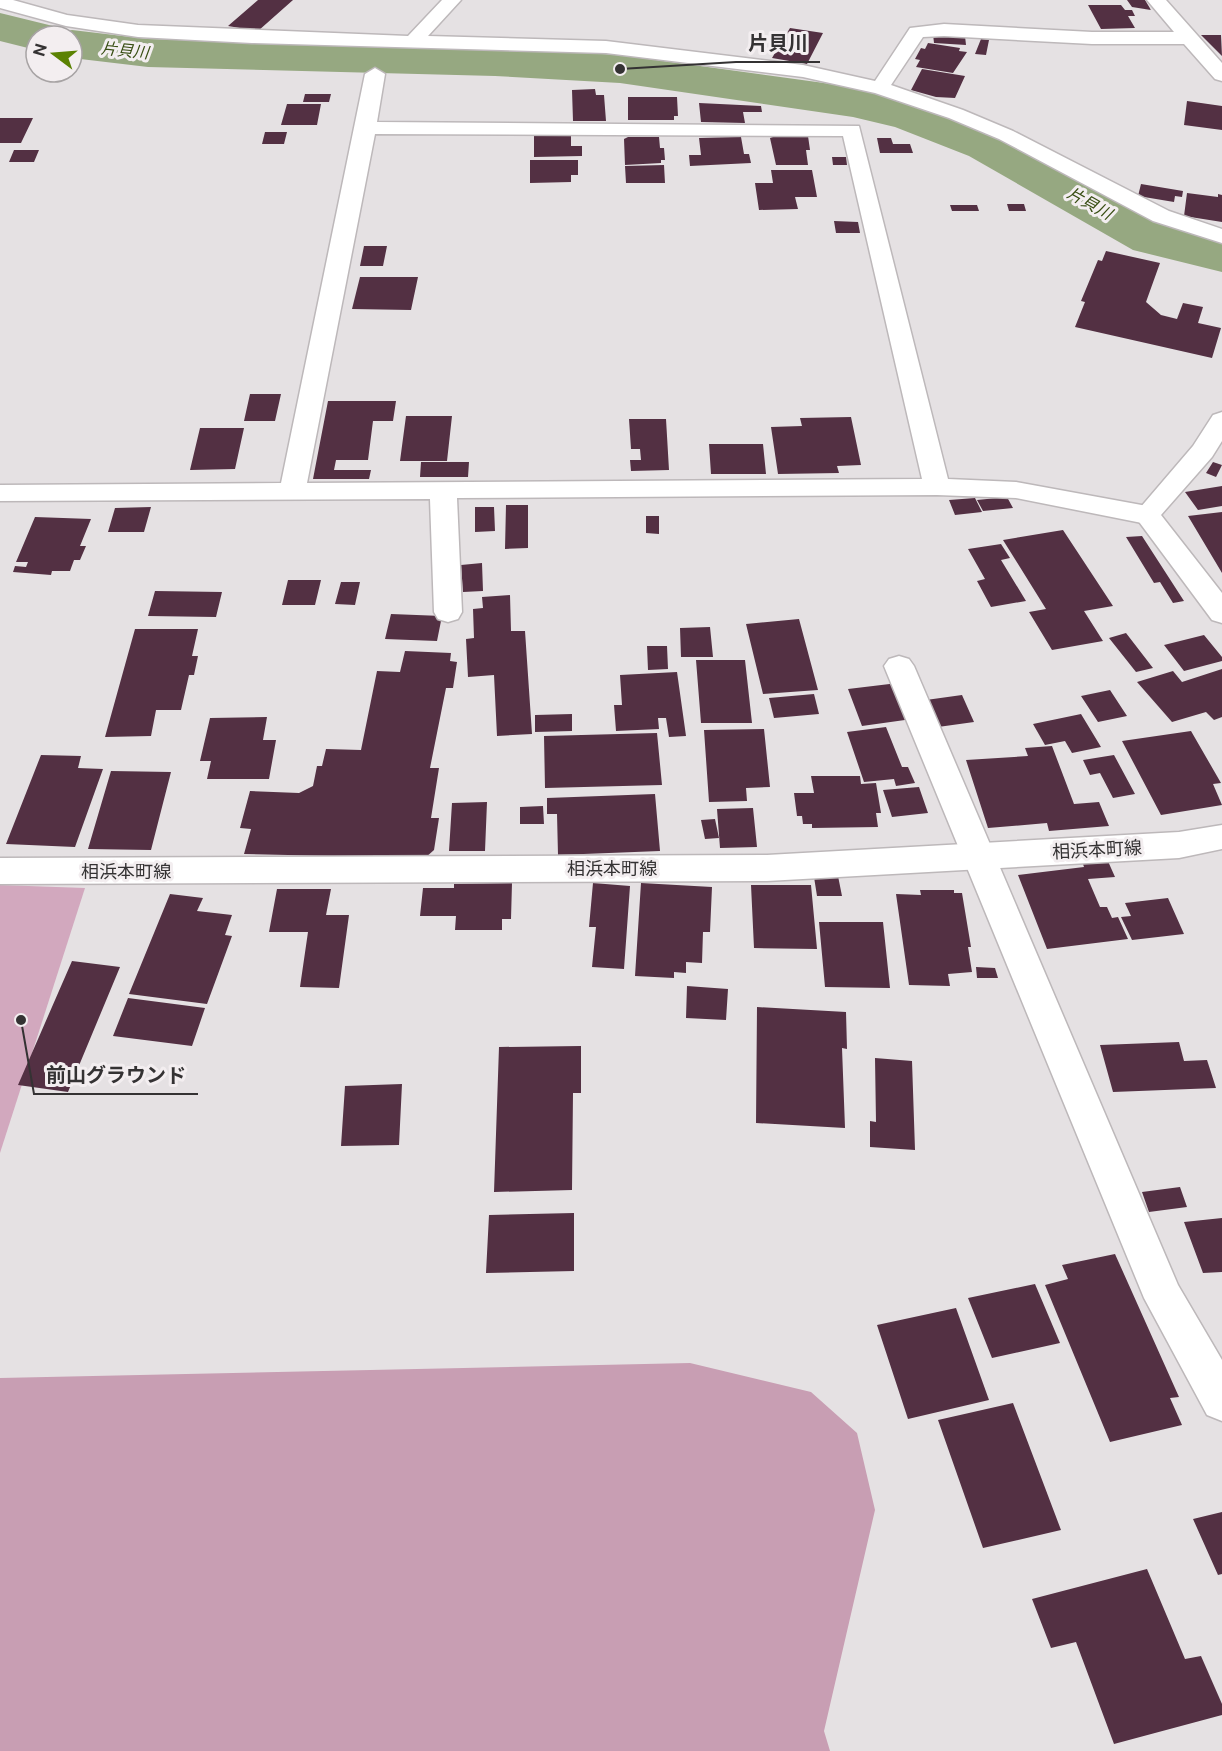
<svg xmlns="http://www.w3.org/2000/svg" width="1222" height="1751" viewBox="0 0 1222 1751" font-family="'Public Sans','Noto Sans JP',sans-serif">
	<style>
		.green { fill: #d2a8be }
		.forest { fill: #c89eb3 }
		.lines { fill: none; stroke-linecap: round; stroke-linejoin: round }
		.river { fill: #96a881; fill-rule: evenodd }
		.building { fill: #533043 }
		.minor-casing { stroke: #bdb8ba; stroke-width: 3 }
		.major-casing { stroke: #bdb8ba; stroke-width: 3 }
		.minor { fill: #fff; fill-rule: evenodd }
		.major { fill: #fff; fill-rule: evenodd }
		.labels { text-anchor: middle; stroke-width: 6; stroke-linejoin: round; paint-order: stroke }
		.far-water-label { font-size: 16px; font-style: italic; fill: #384e13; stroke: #f3eef0 }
		.street-label { font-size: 18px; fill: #343233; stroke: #f3eef0 }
		.leader { fill: none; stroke: #343233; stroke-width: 2 }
		.callout-dot { fill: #343233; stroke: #f3eef0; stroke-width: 2 }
		.callout-label { font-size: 20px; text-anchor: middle; font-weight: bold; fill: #343233; stroke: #f3eef0; stroke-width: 6; stroke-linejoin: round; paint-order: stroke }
	</style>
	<rect width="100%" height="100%" fill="#e5e1e3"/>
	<path class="green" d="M0,885l85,3 -85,265z"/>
	<path class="forest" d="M690,1363l121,29 46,41 18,77 -51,221 6,20h-830v-373z"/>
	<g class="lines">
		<path class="river" d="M0,13l53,13 5,7 14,-3 76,9 347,9 125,7 233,32 76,17 76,30 167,92 50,12v34l-89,-22 -164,-94 -74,-29 -42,-10 -233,-34 -125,-7 -347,-9 -76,-9v-22h-36v14l-36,-9z"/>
	</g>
	<path class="building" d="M258,0h35l-35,31 -30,-5z
		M1127,0h18l6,10 -19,-3z
		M1088,5h33l4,5h7l3,6h-7l7,12 -34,1z
		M790,28l33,5 -16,31 -35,-6z
		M933,34l32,2 1,9 -32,-2z
		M1201,35h20l1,21z
		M981,39l8,1 -3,15 -11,-1z
		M928,43l32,5 -1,3 8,1 -14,21 -37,-6 4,-7 -5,-1 6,-11 4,1z
		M922,69l43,7 -10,22 -19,-1 -25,-7z
		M595,89l1,6h8l2,26h-33l-1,-31z
		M305,94h26l-2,8h-26z
		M628,97h49l1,19h-4v4h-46z
		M1187,101l35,5v24l-38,-5z
		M699,103l62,3 1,6h-19l2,11 -44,-1z
		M287,104h34l-4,21h-36z
		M0,118h33l-12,25h-21z
		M265,132h22l-3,12h-22z
		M534,135h37v11h11v10l-48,1z
		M776,136h32l2,14h-4l2,15h-32l-6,-27z
		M628,137h31l1,11h4l1,12h-4v3l-36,2 -1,-26z
		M741,137l3,17h5l2,9 -61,3 -1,-11h12l-2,-17z
		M877,138h14l2,6h17l3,9h-33z
		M14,150h25l-5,12h-25z
		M832,157h14l1,8h-14z
		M530,160h48v15h-7v7l-41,1z
		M664,165l1,18h-39l-1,-17z
		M771,170h41l5,27h-22l3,12 -39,1 -4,-27h18z
		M1141,184l42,7 -1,6 -7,-1 -1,6 -36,-6z
		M1187,193l31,4v-3l4,1v27l-38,-6z
		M1007,204h17l2,7h-17z
		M950,205h27l2,6h-27z
		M834,221l24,1 2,11h-24z
		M364,246h23l-4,20h-23z
		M1106,251l54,12 -14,39 15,13 16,4 6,-16 20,4 -5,16 23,5 -9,30 -137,-31 10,-25 -4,-1 17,-41 4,1z
		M360,277h58l-7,33 -59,-1z
		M250,394h31l-6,27h-31z
		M328,401h68l-3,20h-20l-5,39h-32l-2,10h37l-2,9h-56z
		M406,416h46l-5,45h-47z
		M851,417l10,48 -24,1 2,7 -61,1 -7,-47 31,-1 -2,-8z
		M629,419h37l3,51 -38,1 -1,-11h11l-1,-11h-9z
		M200,428h44l-9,41 -45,1z
		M709,444h54l3,30h-55z
		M421,462h48l-1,15h-48z
		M1213,462l9,3 -6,12 -10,-4z
		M1222,486v20l-24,4 -13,-18z
		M1007,497l6,11 -30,3 -6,-11z
		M975,498l7,14 -27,3 -6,-15z
		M506,505h22v43l-23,1z
		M151,507l-7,25h-36l7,-24z
		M475,507h19l1,24 -20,1z
		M1222,512v61l-34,-57z
		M646,516h13v18l-13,-1z
		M35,517l56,2 -11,27h6l-6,14h-6l-4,11h-18l-1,4 -38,-3 2,-6 11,1 2,-5h-12z
		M1063,530l50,76 -29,5 19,30 -51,9 -23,-38 17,-3 -43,-69z
		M1142,536l42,65 -11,2 -13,-21 -6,1 -28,-46z
		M1001,544l9,14 -9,2 25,41 -35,6 -14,-26 8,-2 -17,-30z
		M482,563l1,28 -20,1 -2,-27z
		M288,580h33l-6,25h-33z
		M341,582h19l-5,23 -20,-1z
		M155,591l67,1 -6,25 -68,-1z
		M510,595l1,36h14l7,103 -35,2 -3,-61 -26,2 -2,-38 8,-1 -1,-29 10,-1 -1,-11z
		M391,614l51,2 -5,25 -52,-2z
		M799,619l19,71 -55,4 -17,-70z
		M710,627l3,30h-32l-1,-29z
		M135,629h63l-6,27h6l-4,19h-5l-8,35h-25l-5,26 -46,1z
		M1126,633l27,35 -17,4 -27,-34z
		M1204,635l18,22v4l-38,10 -20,-26z
		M647,646h20l1,23 -20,1z
		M405,651l46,2 -1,8 7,1 -4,26h-7l-16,80h9l-8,50h8l-5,32 -9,8 -181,-4 7,-25 -11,-1 10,-37 49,2 14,-7 4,-20h5l4,-17 35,1 16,-79 23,1z
		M696,660h49l7,63h-51z
		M1222,669v48l-8,3 -8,-8 -34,10 -35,-40 36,-11 9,11z
		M677,672l9,64 -17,1 -3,-19h-8l1,11 -43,2 -2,-26h8l-2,-30z
		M898,683l14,36 -50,7 -14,-37z
		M1110,690l17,26 -29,6 -17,-26z
		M814,694l5,20 -45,4 -5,-20z
		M962,695l12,27 -36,5 -12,-27z
		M572,714v17l-37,1v-17z
		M1081,714l20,33 -29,6 -7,-12 -20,4 -12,-21z
		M267,717l-4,23h13l-7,39h-62l4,-18h-11l10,-43z
		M886,727l16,40h6l7,16 -19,3 -2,-7 -30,3 -17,-50z
		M764,729l6,58 -24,1 1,13 -38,1 -5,-72z
		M1191,731l30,52 -8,1 9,21 -61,10 -39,-74z
		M657,733l5,52 -117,3 -1,-52z
		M1052,746l22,58 25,-2 10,24 -60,5 -2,-8 -59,5 -22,-68 62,-4 -3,-8z
		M41,755l40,1 -3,12 25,1 -28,78 -69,-3z
		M1114,755l21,39 -22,4 -13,-25 -10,2 -7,-15z
		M111,771l60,1 -20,78 -63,-1z
		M811,776h49l1,8 15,-1 5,30h-5l2,14 -66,1v-4h-9l-1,-8h-5l-3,-23h20z
		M919,787l9,26 -36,4 -9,-27z
		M655,794l5,57 -102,4 -1,-41h-10v-16z
		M487,802l-2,49h-36l3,-48z
		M543,806l1,18h-24v-17z
		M753,808l4,39 -37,1 -3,-39z
		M715,819l4,19 -14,1 -4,-19z
		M1107,859l8,18 -27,2 12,28h7l5,11 6,-1 10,22 -81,10 -29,-74 66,-8 -2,-6z
		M838,876l4,20h-25l-3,-19z
		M512,883l-1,36h-9v11h-47l1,-14h-36l3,-28h31v-4z
		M593,883l37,3 -6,83 -32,-2 4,-40h-7z
		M641,883l71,4 -2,45h-7l-1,31 -16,-1v11l-12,-1v6l-39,-2z
		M751,885h60l6,64 -63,-1z
		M277,889h54l-5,26h23l-10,73 -39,-1 8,-55h-39z
		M920,890h34v3h8l9,54h-3l4,25 -24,2 2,12 -41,-1 -13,-91 25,1z
		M170,894l33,4 -6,13 35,4 -7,20 7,1 -25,68 -78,-10z
		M1168,898l16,36 -52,6 -11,-23 10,-1 -6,-13z
		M819,922h64l7,66 -65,-1z
		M72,961l48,6 -52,125 -50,-7z
		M976,967l19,1 3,10h-21z
		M687,986l41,3 -2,31 -40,-2z
		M128,998l77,10 -13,38 -79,-10z
		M757,1007l89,5 1,37 -5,-1 3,80 -89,-5z
		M1179,1042l5,19 23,-1 9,28 -103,4 -13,-47z
		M581,1046v47h-8l-1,97 -78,2 5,-145z
		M875,1058l37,3 3,89 -45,-3v-26l6,1z
		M402,1084l-3,61 -58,1 4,-60z
		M1180,1187l7,20 -38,5 -7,-20z
		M574,1213v58l-88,2 3,-58z
		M1222,1218v54l-19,1 -19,-51z
		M1115,1254l64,143 -9,1 12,27 -72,17 -65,-157 23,-6 -6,-14z
		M1035,1284l25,59 -68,15 -24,-60z
		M956,1308l33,92 -81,19 -31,-94z
		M1013,1403l48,127 -78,18 -45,-128z
		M1222,1512v62l-4,1 -25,-56z
		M1147,1569l38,90 16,-3 21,48v11l-108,29 -38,-102 -25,6 -19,-49z"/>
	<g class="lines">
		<defs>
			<path id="minor" d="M0,0h13l54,15 71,10 270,11 34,-36h19l-33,36 178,5 197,24 72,16 35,-53 34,-4 148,8h82l-27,-32h19l56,63v18l-7,-2 -31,-35h-92l-148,-8 -21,1 -32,48 72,25 50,21 156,80 53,18v14l-69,-22 -154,-82 -50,-21 -74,-25 -72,-16 -197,-24 -354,-10 -114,-6 -72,-11 -66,-18z
				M375,68l10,6 -8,48 482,4 89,353 68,3 131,24 9,3 4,6 -4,6 -9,3 -131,-26 -79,-3 -480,3 5,114 -4,7 -10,3 -10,-3 -4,-7 -4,-113 -430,2v-16l281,-2 84,-409zM375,134l468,2 79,343 -615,4z
				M899,656l10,3 5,7 264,619 44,75v61l-15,-6 -63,-117 -260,-632 5,-7z"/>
			<path id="major" d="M1222,412v29l-10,16 -51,58 61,78v30l-10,-3 -78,-105 59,-69 20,-31z
				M1222,825v24l-43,9 -412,23 -767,3v-26l767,-3 412,-23z"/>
		</defs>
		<use href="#minor" class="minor-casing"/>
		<use href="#major" class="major-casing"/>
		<use href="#minor" class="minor"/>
		<use href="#major" class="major"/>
	</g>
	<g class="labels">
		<g class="far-water-label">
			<text transform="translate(125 50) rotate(6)" y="6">片貝川</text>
			<text transform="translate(1090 203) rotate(29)" y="6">片貝川</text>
		</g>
		<g class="street-label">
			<text transform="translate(1097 850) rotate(-3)" y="6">相浜本町線</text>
			<text x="612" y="875">相浜本町線</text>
			<text x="126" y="878">相浜本町線</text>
		</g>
	</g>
	<path class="leader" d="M620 69L736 62H820M21 1020L34 1094H198"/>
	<g class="callout-dot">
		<circle cx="620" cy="69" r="6"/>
		<circle cx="21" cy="1020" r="6"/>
	</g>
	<g class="callout-label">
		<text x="778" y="50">片貝川</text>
		<text x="116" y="1082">前山グラウンド</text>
	</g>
	<g transform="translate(54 54) rotate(286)"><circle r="28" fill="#f3eef0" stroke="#a7a3a4" stroke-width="1.5"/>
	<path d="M0-4.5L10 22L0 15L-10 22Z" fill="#5b8202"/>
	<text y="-9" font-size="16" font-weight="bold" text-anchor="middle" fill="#343233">N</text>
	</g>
</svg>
